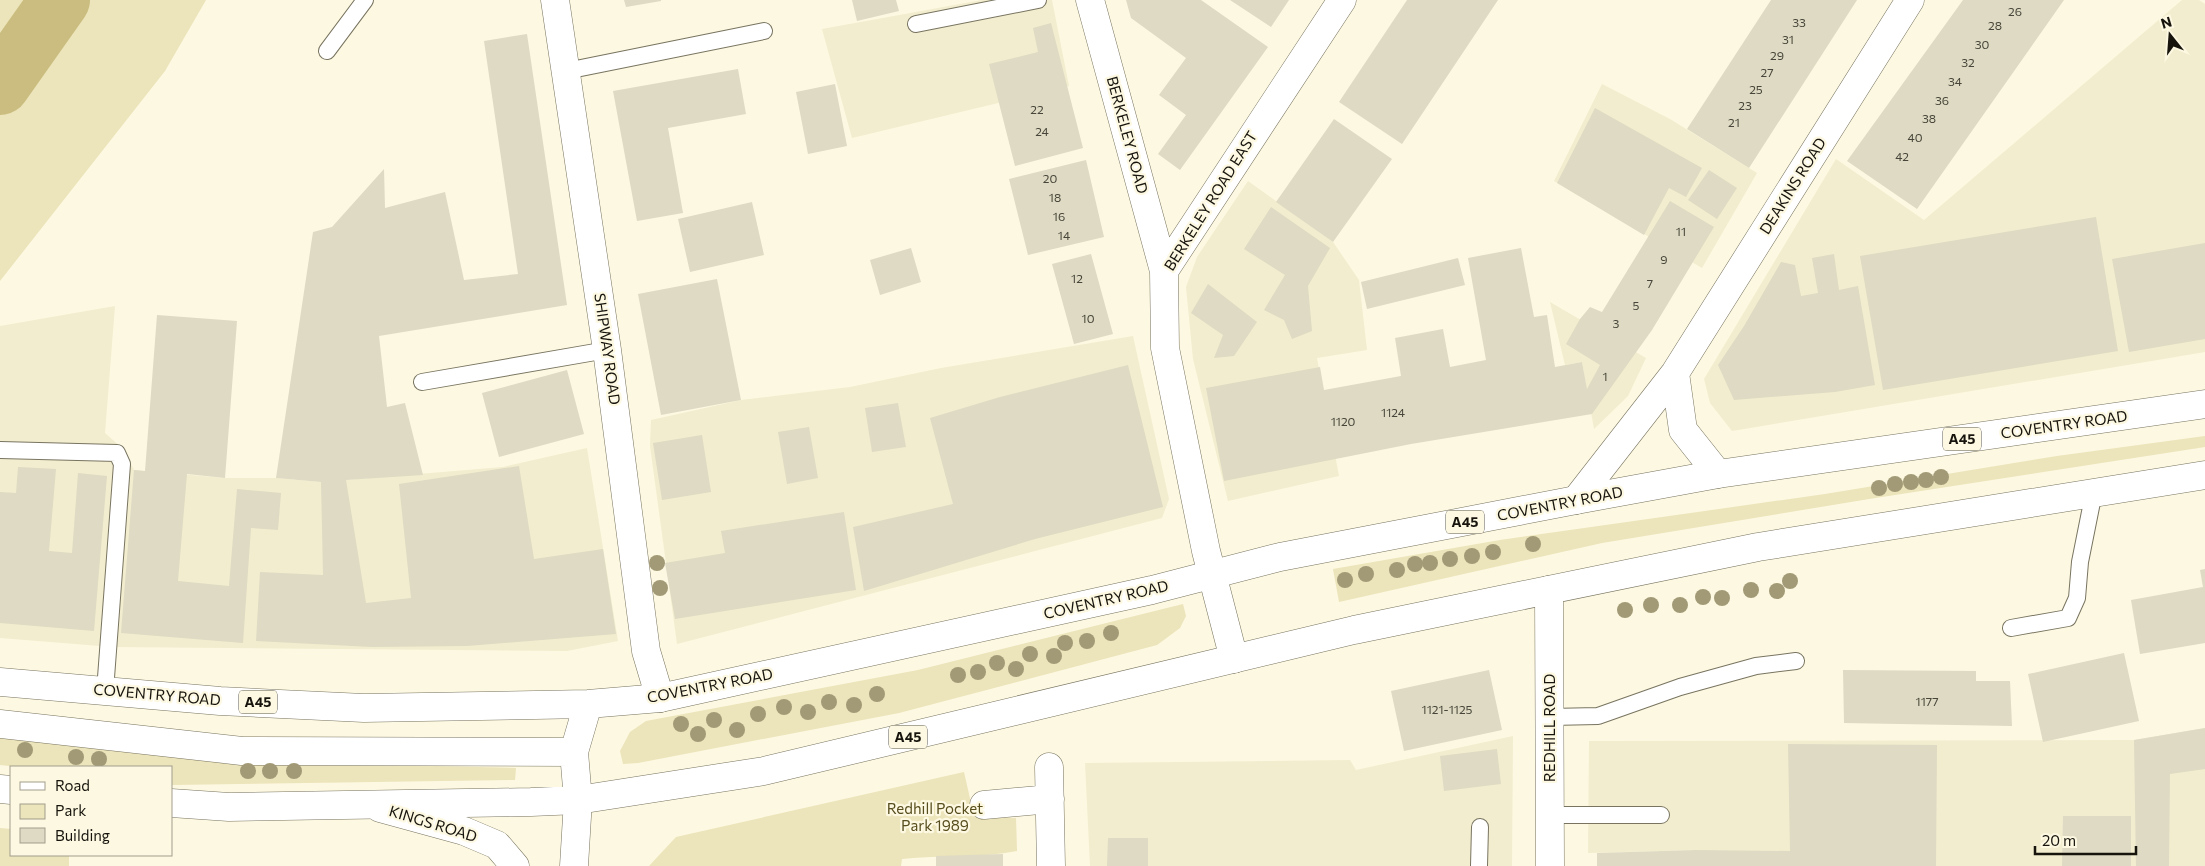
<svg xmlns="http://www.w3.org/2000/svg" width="2205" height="866" viewBox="0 0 2205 866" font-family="Commissioner,sans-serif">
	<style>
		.built { fill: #f2edcf }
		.green { fill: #ece4ba }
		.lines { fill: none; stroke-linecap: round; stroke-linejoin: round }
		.river { stroke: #cabd7f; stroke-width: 60 }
		.building { fill: #dedac3 }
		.lane-casing { stroke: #787460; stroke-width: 18 }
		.street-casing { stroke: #787460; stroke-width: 29 }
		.secondary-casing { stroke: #787460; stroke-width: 29 }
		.highway-casing { stroke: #787460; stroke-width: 29 }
		.lane { stroke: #fff; stroke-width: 16 }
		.street { stroke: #fff; stroke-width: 28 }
		.secondary { stroke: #fff; stroke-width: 28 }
		.highway { stroke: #fff; stroke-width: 28 }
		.tree { fill: #a29a76 }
		.labels { text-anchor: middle; stroke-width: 4.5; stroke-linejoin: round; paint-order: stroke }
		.number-label { font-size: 12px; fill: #48463a }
		.shield { fill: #fdf8e1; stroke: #5b584d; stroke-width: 1 }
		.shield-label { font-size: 14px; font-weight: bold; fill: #16140d }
		.street-label { font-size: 15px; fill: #16140d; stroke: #fdf8e1 }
		.park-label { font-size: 15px; fill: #574d1e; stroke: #fdf8e1 }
	</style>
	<rect width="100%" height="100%" fill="#fdf8e1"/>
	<path class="built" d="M982,0h70l17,86 -217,52 -30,-109z
		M2182,0h17l6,4v348l-473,79 -22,-28 -6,-24 132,-220 88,61z
		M1602,84l68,35 87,54 -55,95 -148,-87z
		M1248,181l85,61 26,38 8,70 -50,8 22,118 -111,25 -35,-142 -7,-72 11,-30z
		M1550,302l96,56 -18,38 -34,33 -12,-67 -17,3z
		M115,306l-10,127 17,15 12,22 91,8h51l45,4 182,-15 84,-19 31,193 -51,10 -454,-4 -113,-9v-312z
		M1133,336l36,163 -7,19 -485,126 -27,-198 1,-26 90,-20 109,-13 91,-19z
		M2205,728v138h-510v-16l-107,3 1,-112 545,-1z
		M1513,736l-1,130h-422l-5,-103 265,-3 6,10z"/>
	<path class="green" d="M0,0h206l-41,71 -165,210z
		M2205,436v11l-336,52 -267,44 -263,59 -6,-33 167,-29 325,-46 232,-38z
		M1183,604l3,12 -6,12 -23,17 -258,68 -261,50 -15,1 -3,-13 10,-19 16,-11 272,-51z
		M0,732l211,29 305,7 -1,12 -344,5v-18h-152l-19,-2z
		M964,772l10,44 42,2 1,33c-37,7 -77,4 -115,8l-1,7h-252l27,-29z
		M0,828l11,1v26h58v11h-69z"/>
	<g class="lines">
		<path class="river" d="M0,85l60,-85"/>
	</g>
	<path class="building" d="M624,0h37v1l-35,6z
		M852,0h44l3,11 -42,10z
		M1126,0h75l67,47 -88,123 -22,-16 28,-39 -27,-20 27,-37 -55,-40z
		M1230,0h59l-18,27z
		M1407,0h91l-96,144 -63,-42z
		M1771,0h86l-108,168 -62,-39z
		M1963,0h101l-147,209 -70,-48z
		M1051,23l32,125 -68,18 -26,-102 49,-12 -5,-24z
		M527,34l40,271 -188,31 8,71 18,-4 18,72 -77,5 20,123 45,-5 -12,-114 120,-18 15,93 69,-10 13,85 -149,12 -95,1 -116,-6 4,-69 63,3 -2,-93 -45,-4 37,-246 19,-5 52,-58 1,39 60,-16 19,88 54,-6 -34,-233z
		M738,69l8,45 -78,14 15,85 -46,8 -24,-130z
		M835,84l12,62 -39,8 -12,-62z
		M1595,108l107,60 -16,29 -17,-9 -25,47 -87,-52z
		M1334,119l58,40 -59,83 -57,-40z
		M1086,160l18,77 -76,18 -19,-76z
		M1709,170l28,18 -20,31 -29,-19z
		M1670,201l44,26 -62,103 -60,84 -181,30 -187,37 -18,-93 114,-21 4,23 77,-14 -6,-38 48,-9 7,38 36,-7 -18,-102 53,-10 13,69 13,-2 8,52 27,-5 5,27 13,-24 -34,-21 14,-25 10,-12 12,5z
		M752,202l12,53 -74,17 -12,-53z
		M1271,207l59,41 -22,38 4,45 -20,8 -8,-19 -20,-10 21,-35 -41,-26z
		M2096,217l22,134 -235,39 -23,-134z
		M2205,243v96l-76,13 -17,-93z
		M911,248l10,34 -41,13 -10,-35z
		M1091,254l22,80 -39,10 -22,-80z
		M1834,254l5,36 19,-4 17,99 -40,7 -101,8 -16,-35 26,-39 37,-64 14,3 6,31 17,-3 -6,-35z
		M1458,258l7,27 -98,24 -6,-27z
		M717,279l24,121 -80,15 -23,-121z
		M1208,284l49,38 -23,34 -20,2 9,-23 -32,-22z
		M157,315l80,6 -12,157 -38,-4 -9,107 51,5 8,-97 44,4 -3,37 -27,-2 -8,115 -122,-10 13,-163 11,1z
		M1128,365l35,142 -128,32 -171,52 -11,-64 100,-23 -23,-86 70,-21z
		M567,370l17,64 -85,23 -17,-64z
		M898,403l8,44 -34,5 -7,-44z
		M809,427l9,51 -31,6 -9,-52z
		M702,435l9,57 -49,8 -9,-57z
		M18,467l38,2 -7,82 23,2 6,-80 29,3 -13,155 -94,-8v-131l16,1z
		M844,512l12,78 -181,29 -10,-56 60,-10 -4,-22z
		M2205,569v74l-65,11 -9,-54 72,-13 -3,-17z
		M2124,653l15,68 -96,21 -15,-68z
		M1489,670l13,60 -98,21 -13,-60z
		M1843,670l133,1v10h34l2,45 -168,-3z
		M2205,728v41l-35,5 -1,92h-33l-2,-126z
		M1788,744l149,1 -1,121h-339v-13l98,-3 95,1z
		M1497,749l4,35 -57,7 -4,-35z
		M2063,816h68v50h-69z
		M1108,838h40v28h-41z
		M1003,854v12h-67v-10z"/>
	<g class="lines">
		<defs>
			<path id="lane" d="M916,24l122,-24
				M327,51l38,-51
				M566,71l198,-40
				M422,382l185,-32
				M0,450l117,3 5,11 -17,227
				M2011,628l57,-10 9,-20 3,-36 14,-70
				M1550,717l48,-1 82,-29 76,-21 40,-5
				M1550,815h111
				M1479,866l1,-39"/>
			<path id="street" d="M555,0l52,350 39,301 14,47
				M1090,0l74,271
				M1549,590l1,276
				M1234,659l-28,-108 -41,-203 -1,-77 178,-271
				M1049,767l2,99
				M984,805l66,-6"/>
			<path id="secondary" d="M1675,373l8,57 35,44
				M1576,500l99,-127 235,-373
				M380,808l84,23 33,14 18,21
				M574,866l4,-66"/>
			<path id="highway" d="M0,682l220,19 144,7 224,-4 72,-6 492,-108 128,-33 296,-57 142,-26 487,-70
				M0,724l242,27 332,1
				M0,789l11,1
				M578,800l-4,-48 14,-48
				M171,803l58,4 302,-5 47,-2 186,-29 590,-141 404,-83 447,-72"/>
		</defs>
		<use href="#lane" class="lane-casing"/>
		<use href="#street" class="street-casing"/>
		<use href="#secondary" class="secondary-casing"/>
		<use href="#highway" class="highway-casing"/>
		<use href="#lane" class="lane"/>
		<use href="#street" class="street"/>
		<use href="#secondary" class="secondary"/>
		<use href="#highway" class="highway"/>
	</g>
	<g class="tree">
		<circle cx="1941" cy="477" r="8"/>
		<circle cx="1926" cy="480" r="8"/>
		<circle cx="1911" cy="482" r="8"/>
		<circle cx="1895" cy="484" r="8"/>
		<circle cx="1879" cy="488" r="8"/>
		<circle cx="1533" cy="544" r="8"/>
		<circle cx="1493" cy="552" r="8"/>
		<circle cx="1472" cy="556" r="8"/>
		<circle cx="1450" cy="559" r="8"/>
		<circle cx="657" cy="563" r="8"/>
		<circle cx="1430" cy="563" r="8"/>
		<circle cx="1415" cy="564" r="8"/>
		<circle cx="1397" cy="570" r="8"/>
		<circle cx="1366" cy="574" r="8"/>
		<circle cx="1345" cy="580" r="8"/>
		<circle cx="1790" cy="581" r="8"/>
		<circle cx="660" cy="588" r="8"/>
		<circle cx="1751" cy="590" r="8"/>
		<circle cx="1777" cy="591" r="8"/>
		<circle cx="1703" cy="597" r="8"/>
		<circle cx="1722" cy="598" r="8"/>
		<circle cx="1651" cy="605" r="8"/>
		<circle cx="1680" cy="605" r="8"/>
		<circle cx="1625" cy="610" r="8"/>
		<circle cx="1111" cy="633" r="8"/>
		<circle cx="1087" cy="641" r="8"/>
		<circle cx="1065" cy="643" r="8"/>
		<circle cx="1030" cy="654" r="8"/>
		<circle cx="1054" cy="656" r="8"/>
		<circle cx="997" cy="663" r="8"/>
		<circle cx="1016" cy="669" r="8"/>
		<circle cx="978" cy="672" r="8"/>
		<circle cx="958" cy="675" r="8"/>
		<circle cx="877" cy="694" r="8"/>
		<circle cx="829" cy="702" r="8"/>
		<circle cx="854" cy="705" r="8"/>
		<circle cx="784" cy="707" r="8"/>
		<circle cx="808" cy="712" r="8"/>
		<circle cx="758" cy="714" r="8"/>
		<circle cx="714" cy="720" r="8"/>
		<circle cx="681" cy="724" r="8"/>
		<circle cx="737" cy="730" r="8"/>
		<circle cx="698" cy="734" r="8"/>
		<circle cx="25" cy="750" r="8"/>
		<circle cx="76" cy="757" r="8"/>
		<circle cx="99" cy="759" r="8"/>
		<circle cx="248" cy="771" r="8"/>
		<circle cx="270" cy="771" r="8"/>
		<circle cx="294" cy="771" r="8"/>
	</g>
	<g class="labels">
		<g class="number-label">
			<text x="2015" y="16">26</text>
			<text x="1799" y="27">33</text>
			<text x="1995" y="30">28</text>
			<text x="1788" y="44">31</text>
			<text x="1982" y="49">30</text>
			<text x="1777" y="60">29</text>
			<text x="1968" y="67">32</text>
			<text x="1767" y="77">27</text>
			<text x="1955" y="86">34</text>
			<text x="1756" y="94">25</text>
			<text x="1942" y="105">36</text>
			<text x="1745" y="110">23</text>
			<text x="1037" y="114">22</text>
			<text x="1929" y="123">38</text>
			<text x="1734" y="127">21</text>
			<text x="1042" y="136">24</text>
			<text x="1915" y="142">40</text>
			<text x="1902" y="161">42</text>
			<text x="1050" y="183">20</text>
			<text x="1055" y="202">18</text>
			<text x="1059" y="221">16</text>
			<text x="1681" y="236">11</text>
			<text x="1064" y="240">14</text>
			<text x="1664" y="264">9</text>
			<text x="1077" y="283">12</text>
			<text x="1650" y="288">7</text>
			<text x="1636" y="310">5</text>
			<text x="1088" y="323">10</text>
			<text x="1616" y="328">3</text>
			<text x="1605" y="381">1</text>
			<text x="1393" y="417">1124</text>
			<text x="1343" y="426">1120</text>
			<text x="1927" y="706">1177</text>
			<text x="1447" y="714">1121-1125</text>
		</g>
		<g class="shield">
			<rect x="1943" y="427.5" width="38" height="23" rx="4"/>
			<rect x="1446" y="510.5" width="38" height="23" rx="4"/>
			<rect x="239" y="690.5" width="38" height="23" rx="4"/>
			<rect x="889" y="725.5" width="38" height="23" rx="4"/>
		</g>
		<g class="shield-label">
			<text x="1962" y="444">A45</text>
			<text x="1465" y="527">A45</text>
			<text x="258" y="707">A45</text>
			<text x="908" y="742">A45</text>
		</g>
		<g class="street-label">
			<text transform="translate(1127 135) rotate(75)" y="5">BERKELEY ROAD</text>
			<text transform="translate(1793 186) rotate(-58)" y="5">DEAKINS ROAD</text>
			<text transform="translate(1211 201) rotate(-58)" y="5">BERKELEY ROAD EAST</text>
			<text transform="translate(607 349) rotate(82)" y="5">SHIPWAY ROAD</text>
			<text transform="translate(2064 425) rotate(-8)" y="5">COVENTRY ROAD</text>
			<text transform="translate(1560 504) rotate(-11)" y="5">COVENTRY ROAD</text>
			<text transform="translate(1106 600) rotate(-13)" y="5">COVENTRY ROAD</text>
			<text transform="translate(710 686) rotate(-11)" y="5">COVENTRY ROAD</text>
			<text transform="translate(157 695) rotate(5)" y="5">COVENTRY ROAD</text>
			<text transform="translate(1550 728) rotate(-90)" y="5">REDHILL ROAD</text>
			<text transform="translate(433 824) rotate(17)" y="5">KINGS ROAD</text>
		</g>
		<g class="park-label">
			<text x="935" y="814">Redhill Pocket<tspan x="935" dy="17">Park 1989</tspan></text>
		</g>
	</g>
	<rect x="10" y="766" width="162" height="90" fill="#fdf8e1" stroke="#a19d8c"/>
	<rect x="20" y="782" width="25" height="8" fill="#ffffff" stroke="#a19d8c"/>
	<text x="55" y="791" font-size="15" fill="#16140d">Road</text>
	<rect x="20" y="804" width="25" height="15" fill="#ece4ba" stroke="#a19d8c"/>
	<text x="55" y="816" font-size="15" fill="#16140d">Park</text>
	<rect x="20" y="828" width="25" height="15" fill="#dedac3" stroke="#a19d8c"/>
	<text x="55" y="841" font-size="15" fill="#16140d">Building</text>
	<g transform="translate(2170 35) rotate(343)" stroke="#fdf8e1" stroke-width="4" paint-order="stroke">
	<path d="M0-4L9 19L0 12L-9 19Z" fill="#16140d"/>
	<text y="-8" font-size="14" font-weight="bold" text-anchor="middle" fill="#16140d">N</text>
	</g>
	<path d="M2035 846v8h101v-8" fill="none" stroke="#16140d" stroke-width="2.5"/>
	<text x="2042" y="846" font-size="15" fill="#16140d" stroke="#fdf8e1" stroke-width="4" paint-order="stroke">20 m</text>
</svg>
